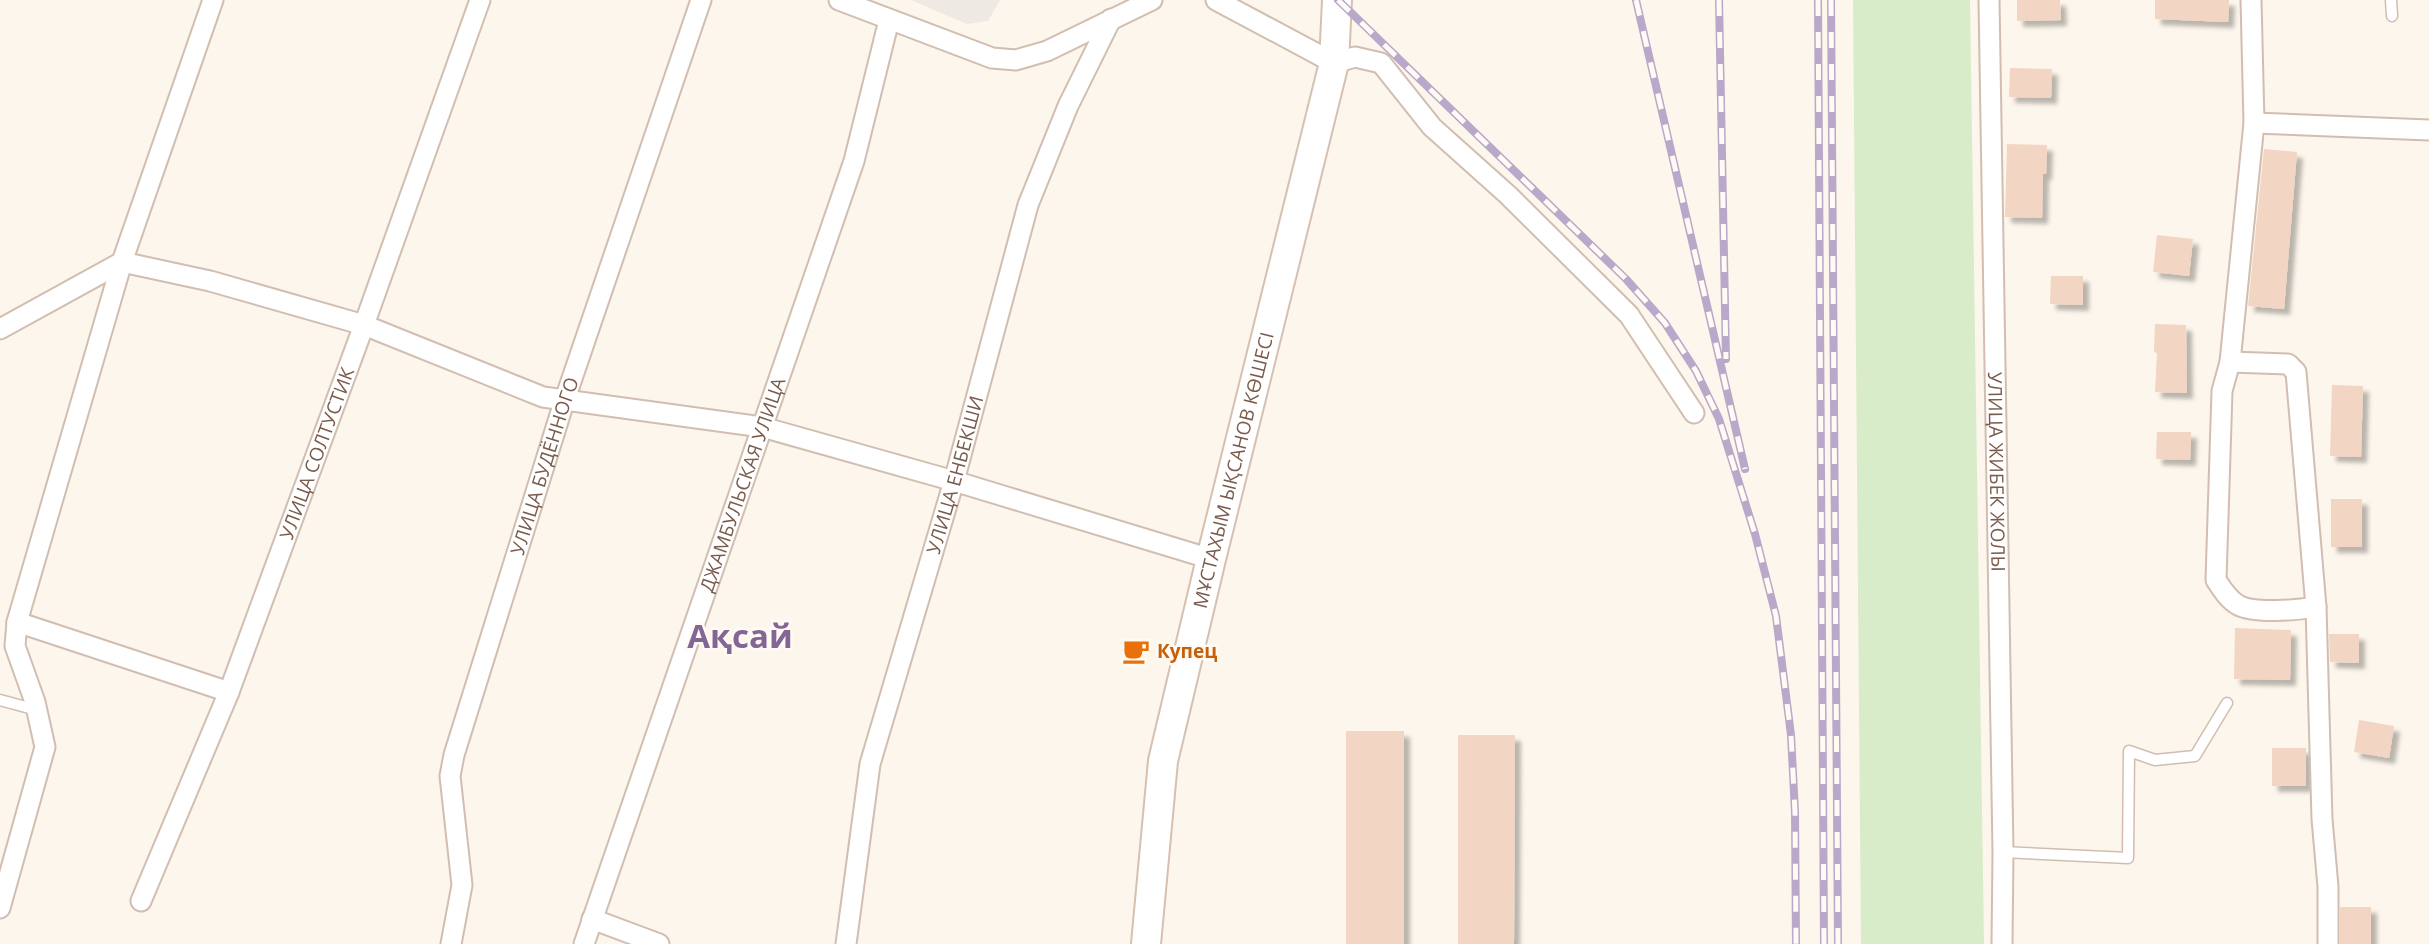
<svg xmlns="http://www.w3.org/2000/svg" width="2429" height="944" viewBox="0 0 2429 944" font-family="'Open Sans',sans-serif">
	<style>
		.industrial { fill: #efe9e4 }
		.green { fill: #d8ecc9 }
		.building { fill: #f3d5c3; filter: url(#shadow) }
		.lines { fill: none; stroke-linecap: round; stroke-linejoin: round }
		.lane-casing { stroke: #d1beb0; stroke-width: 13 }
		.street-casing { stroke: #d1beb0; stroke-width: 23 }
		.secondary-casing { stroke: #d6c0b0; stroke-width: 32 }
		.lane { stroke: #fff; stroke-width: 10 }
		.street { stroke: #fff; stroke-width: 19 }
		.secondary { stroke: #fff; stroke-width: 28 }
		.rail-casing { stroke: #b9a8c9; stroke-width: 8 }
		.rail { stroke: #fffaf3; stroke-width: 5; stroke-dasharray: 16; stroke-linecap: butt }
		.labels { text-anchor: middle; stroke-width: 5; stroke-linejoin: round; paint-order: stroke }
		.street-label { font-size: 19px; fill: #7a5c4d; stroke: #fffaf3 }
		.food-label { font-size: 19px; font-weight: bold; fill: #c56008; stroke: #fffaf3; text-anchor: start }
		.town-label { font-size: 33px; font-weight: bold; fill: #846695; stroke: #fffaf3 }
	</style>
	<defs>
		<filter id="shadow"><feDropShadow dx="6" dy="6" stdDeviation="2" flood-color="#0004"/></filter>
	</defs>
	<rect width="100%" height="100%" fill="#fdf6ec"/>
	<path class="industrial" d="M911,0h89l-12,21 -21,3z"/>
	<path class="green" d="M1853,0h117l14,944h-123z"/>
	<path class="building" d="M2017,0h43l1,20 -44,1z
		M2155,0h74l-1,22 -73,-3z
		M2010,68l42,1 -1,29 -42,-1z
		M2007,144l40,1 -1,29h-3l-1,44 -37,-1z
		M2264,149l33,3 -13,157 -36,-3z
		M2157,235l36,4 -4,37 -36,-4z
		M2051,276h32v29l-33,-1z
		M2155,324l31,1 1,68 -32,-1 2,-39 -3,-1z
		M2332,385l31,1 -2,71 -31,-1z
		M2157,432h34l-1,28 -34,-1z
		M2331,499h31v48h-31z
		M2235,628l56,2 -1,50 -56,-1z
		M2329,634h30v29l-29,-1z
		M2359,720l35,6 -5,32 -35,-6z
		M1346,731h58v213h-58z
		M1458,735h57l-1,209h-56z
		M2272,748h34v38h-34z
		M2340,907h31v37h-31z"/>
	<g class="lines">
		<defs>
			<path id="lane" d="M2391,0l1,16
				M0,700l37,10
				M2003,852l125,6 1,-107 26,9 40,-4 32,-53"/>
			<g id="street">
				<path d="M839,0l153,58 24,2 31,-9 105,-51"/>
				<path d="M1216,0l118,63 21,-6 26,6 51,64 76,68 121,120 65,98"/>
				<path id="s1" d="M1989,0l14,852 -1,92"/>
				<path d="M2251,0l3,123 -24,239 -8,29 -6,189c6,9 12,19 22,25 16,9 59,5 78,2l6,212 6,68v57"/>
				<path d="M2254,123l175,7"/>
				<path d="M0,329l122,-67 88,19 154,44 179,72 219,30 192,54 257,78"/>
				<path d="M2230,362l58,2 8,8 20,235"/>
				<path d="M17,622l212,70"/>
				<path id="s2" d="M141,901l88,-209 135,-367 116,-325"/>
				<path d="M0,908l45,-161 -10,-45 -20,-56 2,-24 105,-360 91,-262"/>
				<path d="M592,919l67,25"/>
				<path id="s3" d="M451,944l11,-59 -12,-109 4,-21 110,-353 137,-402"/>
				<path id="s4" d="M584,944l270,-783 35,-141"/>
				<path id="s5" d="M846,944l24,-180 84,-283 74,-276 40,-99 43,-87"/>
			</g>
			<g id="secondary">
				<path id="s6" d="M1146,944l17,-183 48,-202 123,-496 3,-63"/>
			</g>
		</defs>
		<use href="#lane" class="lane-casing"/>
		<use href="#street" class="street-casing"/>
		<use href="#secondary" class="secondary-casing"/>
		<use href="#lane" class="lane"/>
		<use href="#street" class="street"/>
		<use href="#secondary" class="secondary"/>
		<defs>
			<path id="rail" d="M1338,0l288,279 39,44 31,48 23,48 36,115 21,82 15,119 4,77 1,132
				M1636,0l109,469
				M1719,0l7,359
				M1818,0l6,944
				M1831,0l7,944"/>
		</defs>
		<use href="#rail" class="rail-casing"/>
		<use href="#rail" class="rail"/>
	</g>
	<defs>
		<symbol id="cafe-bare" viewBox="-9 -9 18 18"><path d="M-5.5-4.5H6V0H3Q3 3.5 0 3.5H-2.5Q-5.5 3.5-5.5 0ZM3-3.2v2h1.7v-2ZM-6 4.5H4V6H-6Z" fill="#e8710a" stroke="#fffaf3" stroke-width="2.5" paint-order="stroke"/></symbol>
	</defs>
	<g fill-rule="evenodd">
		<use href="#cafe-bare" x="1117" y="632" width="38" height="38"/>
	</g>
	<g class="labels">
		<g class="street-label">
			<text dy="7" stroke="none"><textPath href="#s2" startOffset="481">УЛИЦА СОЛТУСТИК</textPath></text>
			<text dy="7" stroke="none"><textPath href="#s3" startOffset="494">УЛИЦА БУДЁННОГО</textPath></text>
			<text dy="7" stroke="none"><textPath href="#s6" startOffset="483">МҰСТАХЫМ ЫҚСАНОВ КӨШЕСІ</textPath></text>
			<text dy="7" stroke="none"><textPath href="#s1" startOffset="472">УЛИЦА ЖИБЕК ЖОЛЫ</textPath></text>
			<text dy="7" stroke="none"><textPath href="#s5" startOffset="483">УЛИЦА ЕНБЕКШИ</textPath></text>
			<text dy="7" stroke="none"><textPath href="#s4" startOffset="486">ДЖАМБУЛЬСКАЯ УЛИЦА</textPath></text>
		</g>
		<g class="food-label">
			<text x="1157" y="658">Купец</text>
		</g>
		<g class="town-label">
			<text x="740" y="648">Ақсай</text>
		</g>
	</g>
</svg>
